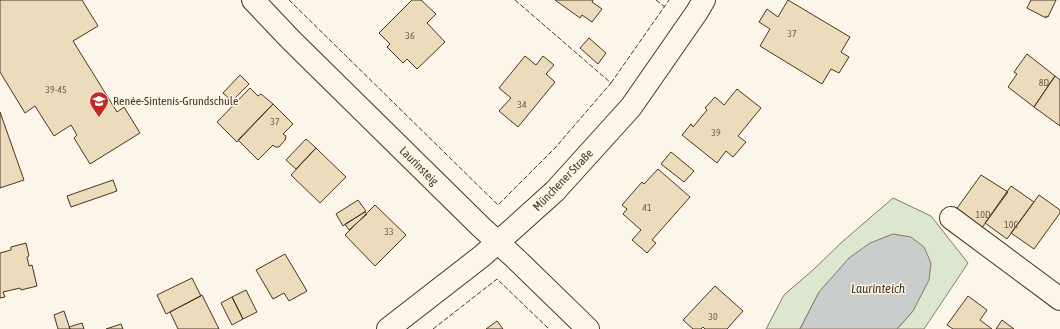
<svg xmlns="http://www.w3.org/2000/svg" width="1060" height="329" viewBox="0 0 1060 329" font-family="'Asap Condensed',sans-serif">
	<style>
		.green { fill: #dce7d0; stroke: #887966 }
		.water { fill: #c9cecd; stroke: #887966 }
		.building { fill: #ecdcbc; stroke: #4a3520 }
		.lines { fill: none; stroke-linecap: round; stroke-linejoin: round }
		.minor-casing { stroke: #4a3520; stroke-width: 24 }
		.minor { stroke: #fbf6e9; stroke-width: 22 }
		.fence { stroke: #4a3520; stroke-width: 1; stroke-dasharray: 5 2; stroke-linecap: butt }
		.labels { text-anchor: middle; stroke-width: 3; stroke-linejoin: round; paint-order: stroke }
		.number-label { font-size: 10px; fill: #725f47 }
		.poi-label { font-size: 12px; fill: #4a3520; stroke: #fbf6e9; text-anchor: start }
		.street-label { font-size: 12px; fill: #4a3520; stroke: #fbf6e9 }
		.water-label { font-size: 13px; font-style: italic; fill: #4a3520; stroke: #fbf6e9 }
	</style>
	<rect width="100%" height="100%" fill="#fbf6e9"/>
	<path class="green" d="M893,198l38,18 37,47 -44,66h-27l16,-18 -94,-19 -19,37h-34l18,-34 30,-26 28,-27z"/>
	<path class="water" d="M893,234l18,3 13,10 7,16 -2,17 -16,31 -16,18h-97l19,-37 30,-34 21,-15z"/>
	<path class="building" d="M0,0h82l16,26 -25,15 44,71 7,-5 16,26 -50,31 -16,-26 3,-3 -6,-10 -17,11 -19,-30 -10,7 -25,-41z
		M412,0h9l15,14 -9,9 18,19 -28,27 -10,-10 -4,4 -16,-16 3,-3 -11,-11z
		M555,0h38l-1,2 10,7 -10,13 -10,-7 -2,3z
		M788,0l62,37 -9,15 8,5 -10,16 -8,-4 -9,15 -62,-38 10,-17 -11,-7 8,-13 11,8z
		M1031,0h25l-8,17 -2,-1v2l-19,-10z
		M589,38l17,15 -8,11 -18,-16z
		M1027,54l28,22 -21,31 -26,-20 9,-13 -3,-2z
		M525,56l11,9 7,-9 11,9 -8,9 9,8 -37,45 -19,-16 12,-13 -12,-10z
		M240,75l9,9 -17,17 -9,-8z
		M1055,76l5,4v46l-26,-19z
		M250,88l8,8 3,-2 12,10 -36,38 -20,-20z
		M737,89l24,19 -23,28 8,6 -13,15 -7,-6 -9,12 -35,-28 9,-11 2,3 14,-17 -2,-2 10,-11 9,8z
		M273,104l20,20 -10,10 3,2 -1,4 -6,7h-4l-2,-2 -15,15 -20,-20z
		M0,112l24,68 -24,8z
		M306,139l10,9 -20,21 -10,-9z
		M316,148l30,29 -26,26 -29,-28z
		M671,152l23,19 -10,11 -23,-18z
		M658,169l32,28 -38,43 4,3 -9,10 -15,-13 9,-10 -18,-16 4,-5 -5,-4 20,-23 2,2z
		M981,175l27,17 -27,37 -26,-18z
		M113,180l4,11 -46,16 -4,-11z
		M1011,186l23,16 -27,37 -22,-16z
		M1039,195l21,15v3l-26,36 -23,-16z
		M358,200l8,11 -23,15 -7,-12z
		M375,205l31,30 -31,31 -30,-31z
		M365,212l2,2 -18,16 -4,-6z
		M26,243l3,13 -2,1 2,9 3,-1 5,21 -16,4 -1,-2 -17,4 2,5 -5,1v-45l11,-3v-3z
		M285,254l22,37 -18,10 -5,-8 -11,6 -17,-29z
		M192,278l9,18 -35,18 -9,-19z
		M715,286l28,25 -16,18h-22l-2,-2 -2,2h-8l-10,-9z
		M246,290l11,22 -14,7 -11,-22z
		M202,295l17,34h-41l-8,-17z
		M968,296l19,14 -7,10 12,9h-39l-6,-4z
		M232,297l11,22 -11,6 -11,-22z
		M64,311l6,18h-12l-4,-14z
		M1002,320l12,9h-18z
		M497,321l6,8h-17z
		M82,323l2,6h-14l-1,-2z
		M121,324l2,5h-17z"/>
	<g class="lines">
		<defs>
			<path id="minor" d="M253,0l39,41 189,186 35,32 72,70
				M951,218l109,81
				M388,329l94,-73 32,-28 41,-37 76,-84 66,-95 7,-12"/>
		</defs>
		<use href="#minor" class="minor-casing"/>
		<use href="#minor" class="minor"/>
		<path class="fence" d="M289,0l209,205 57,-57 56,-65 -96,-83
			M656,0l9,7
			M611,83l58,-83
			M433,329l64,-50 52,50"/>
	</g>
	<defs>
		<symbol id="school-pin" viewBox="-11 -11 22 30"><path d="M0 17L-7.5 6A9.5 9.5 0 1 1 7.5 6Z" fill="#c62828" stroke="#fbf6e9"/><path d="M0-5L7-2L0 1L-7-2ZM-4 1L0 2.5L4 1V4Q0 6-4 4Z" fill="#fff"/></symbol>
	</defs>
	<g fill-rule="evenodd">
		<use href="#school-pin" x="88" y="90" width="22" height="30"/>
	</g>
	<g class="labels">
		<g class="number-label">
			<text x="792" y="37">37</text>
			<text x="410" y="39">36</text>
			<text x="1044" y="86">8D</text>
			<text x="56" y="93">39-45</text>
			<text x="522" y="108">34</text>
			<text x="275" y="125">37</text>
			<text x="716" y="136">39</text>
			<text x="647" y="211">41</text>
			<text x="983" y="218">10D</text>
			<text x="1011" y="228">10C</text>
			<text x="389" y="235">33</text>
			<text x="713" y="320">30</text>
		</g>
		<g class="poi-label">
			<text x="113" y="105">Renée-Sintenis-Grundschule</text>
		</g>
		<g class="street-label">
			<text transform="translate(419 166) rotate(45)" y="4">Laurinsteig</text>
			<text transform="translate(563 180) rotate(-46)" y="4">Münchener Straße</text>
		</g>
		<g class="water-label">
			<text x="878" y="293">Laurinteich</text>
		</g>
	</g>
</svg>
